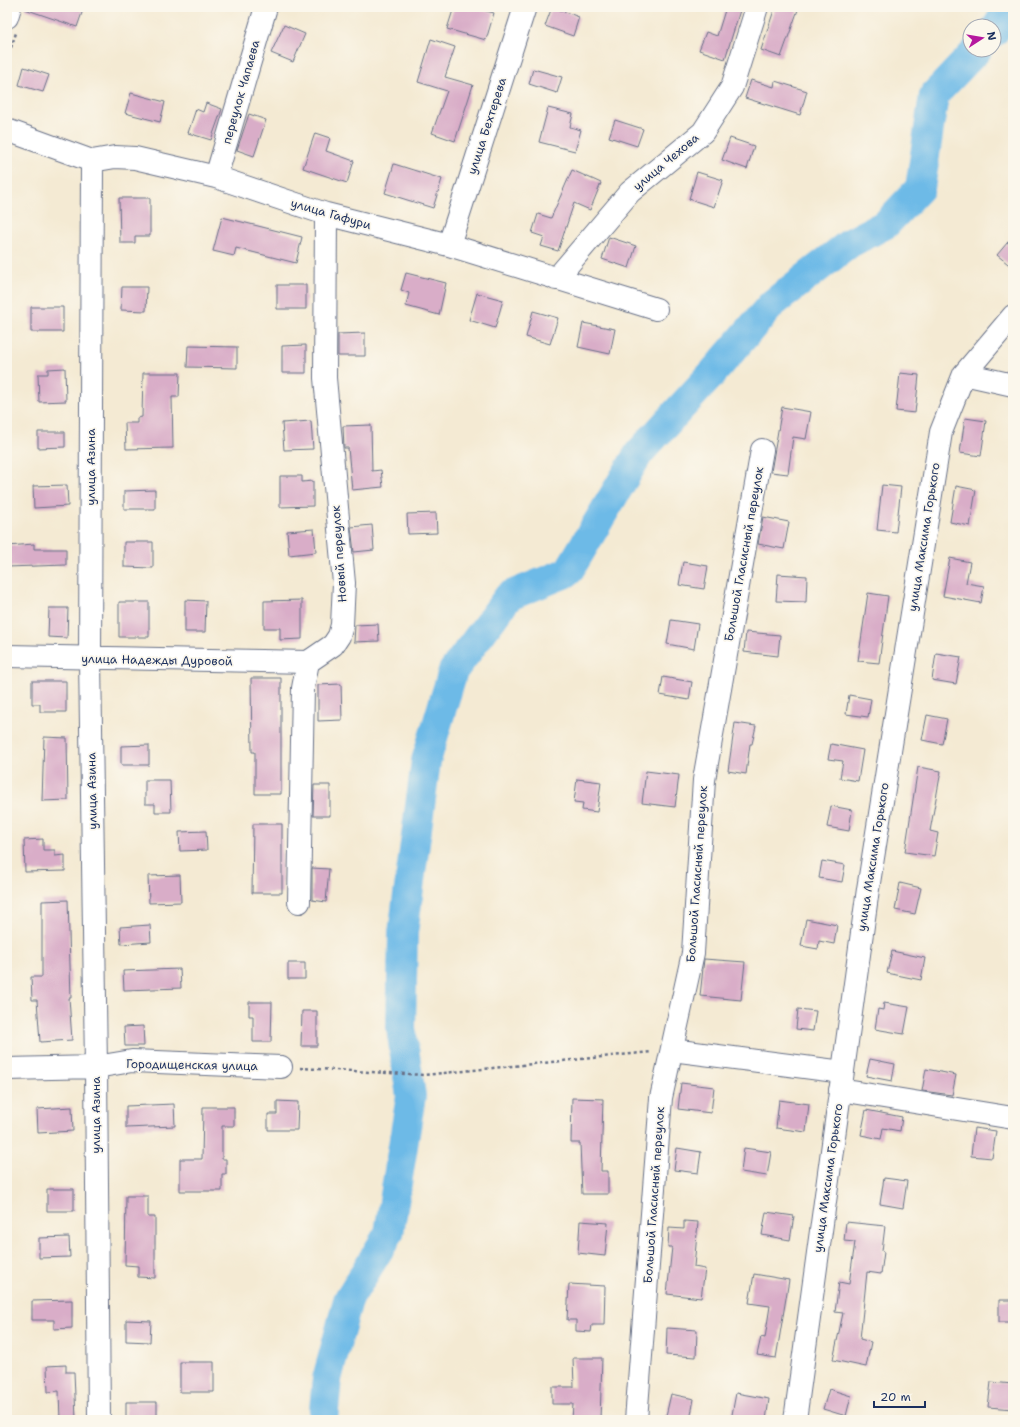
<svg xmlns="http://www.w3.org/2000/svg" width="1020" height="1427" viewBox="0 0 1020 1427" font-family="'Shantell Sans',sans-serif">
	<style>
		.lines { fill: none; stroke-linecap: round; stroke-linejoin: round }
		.river { stroke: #6dbae7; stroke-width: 30 }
		.building { fill: #d9adc8 }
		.minor-casing { stroke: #677087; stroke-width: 24 }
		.path { stroke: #677087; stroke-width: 2.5; stroke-dasharray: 3 3; stroke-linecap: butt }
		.minor { stroke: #fff; stroke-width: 22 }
		.labels { text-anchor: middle; stroke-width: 3.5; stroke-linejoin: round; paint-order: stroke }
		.street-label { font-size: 12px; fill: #1b2f5e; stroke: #fbf7ec }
	</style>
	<rect width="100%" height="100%" fill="#fbf7ec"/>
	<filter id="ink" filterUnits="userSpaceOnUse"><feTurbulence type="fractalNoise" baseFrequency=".025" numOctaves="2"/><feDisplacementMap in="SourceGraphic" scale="8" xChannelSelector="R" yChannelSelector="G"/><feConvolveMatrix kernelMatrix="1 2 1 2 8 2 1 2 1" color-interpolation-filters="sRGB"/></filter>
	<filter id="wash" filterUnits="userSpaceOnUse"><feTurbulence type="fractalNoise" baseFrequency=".012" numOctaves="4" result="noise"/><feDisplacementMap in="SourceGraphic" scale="16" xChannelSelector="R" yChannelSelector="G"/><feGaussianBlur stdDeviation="0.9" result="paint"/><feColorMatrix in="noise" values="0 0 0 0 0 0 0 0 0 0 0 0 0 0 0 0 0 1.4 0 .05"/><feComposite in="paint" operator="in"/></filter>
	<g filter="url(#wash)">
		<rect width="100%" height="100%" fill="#f4ead3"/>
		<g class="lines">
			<path class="river" d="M994,32l15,-25
				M323,1420l4,-41 21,-79 41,-67 22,-137 -10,-68 2,-95 23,-172 27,-90 56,-75 59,-24 71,-119 71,-77 62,-72 78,-61 36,-19 34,-36 14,-93 43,-45"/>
		</g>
		<g id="blocks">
			<path class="building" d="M25,7h59l-7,20 -52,-18z
				M454,7h17l23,6 -8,27 -39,-11z
				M552,7l27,10 -6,19 -28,-10z
				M726,7h15l-16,52 -26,-9 7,-18 11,4z
				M775,7h24l-18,50 -20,-7z
				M284,25l21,9 -12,28 -22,-9z
				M431,39l24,8 -10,30 28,8 -18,56 -23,-8 15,-42 -29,-9z
				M24,67l25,8 -6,17 -24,-7z
				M533,69l29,8 -5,16 -28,-9z
				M751,80l23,7 1,-6 32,10 -7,24 -55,-17z
				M131,93l34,9 -5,20 -35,-9z
				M206,103l16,6 -11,31 -23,-7 8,-24 7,3z
				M548,108l25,6 -3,13 11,3 -6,21 -36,-9z
				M249,114l17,6 -12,36 -17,-6z
				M615,120l28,9 -6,17 -28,-9z
				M315,133l15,5 -4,13 28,10 -7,22 -44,-15z
				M730,138l24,8 -7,23 -25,-9z
				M394,164l48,15 -9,29 -48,-15z
				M572,170l29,13 -11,27 -16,-7 -16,48 -17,-5 3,-9 -12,-4 6,-19 13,4z
				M697,172l26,8 -9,27 -25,-8z
				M119,198h31v38h-15v7h-15z
				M222,217l80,20 -6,26 -60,-15 -2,8 -21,-5z
				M1013,236v32l-16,-13z
				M609,237l27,9 -7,22 -27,-9z
				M406,273l40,10 -7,32 -33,-9 3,-13 -8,-3z
				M277,285h29v24h-29z
				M122,287h25l-1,24 -25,-1z
				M477,293l26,7 -8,28 -26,-8z
				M31,307h32v25h-32z
				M533,311l25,7 -8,26 -24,-7z
				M583,323l32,6 -5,25 -32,-7z
				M365,333v23h-27v-22z
				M306,345v28h-24v-27z
				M188,346l49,1v21l-50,-1z
				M65,368l1,33 -27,1 -1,-28h10v-5z
				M143,373h37l-1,24h-7l1,51 -47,1 -1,-26h12v-5l5,-1z
				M900,373l19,2 -4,38 -19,-2z
				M782,407l29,5 -5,27 -13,-2 -5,37 -17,-2z
				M965,418l21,3 -5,35 -21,-3z
				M311,421l2,28 -29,1 -2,-27z
				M371,425l1,46 9,-1 2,17 -31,3 -4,-42h-4l-1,-22z
				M38,432h27v15l-27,1z
				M280,476h22v6l11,-1v25l-33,1z
				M67,485l1,21 -34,2 -1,-22z
				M882,485l19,2 -5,45 -19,-2z
				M956,486l20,4 -6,36 -20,-4z
				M155,490v19h-31v-18z
				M436,513l1,20 -29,1 -1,-20z
				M763,517l26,5 -5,27 -26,-5z
				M372,525l2,25 -20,2 -3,-25z
				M314,529l2,23 -27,3 -2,-24z
				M124,542h29v26l-29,-1z
				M34,544v5h32v16l-59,2v-21z
				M950,558l20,4 -4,21 18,3 -3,17 -38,-7z
				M683,562l25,4 -4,23 -25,-4z
				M778,574l29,2 -1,26 -30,-1z
				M868,593l20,3 -9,67 -21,-2z
				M185,600l21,1 -1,31h-20z
				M302,600v39l-22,1v-12h-16v-27z
				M119,602h30v35h-30z
				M49,608h19l-1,30 -19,-1z
				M671,620l27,4 -4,25 -27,-5z
				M378,624l1,17 -25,1 1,-17z
				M746,632l34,3 -2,21 -34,-4z
				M936,653l25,4 -5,27 -24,-4z
				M663,677l29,5 -3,18 -29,-5z
				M251,678h30v116h-26v-42h-3z
				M32,681h34v31h-26v-8h-8z
				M341,684l1,36 -24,1v-36z
				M849,695l22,4 -3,18 -22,-3z
				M927,715l20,4 -5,25 -20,-4z
				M735,723l21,3 -4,18h-2l-4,30 -18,-3z
				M44,737l23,1 1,62 -26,1z
				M831,744l32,6 -5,31 -18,-3 3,-17 -15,-2z
				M149,745v20h-28v-19z
				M918,767l23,4 -11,60 8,2 -4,23 -29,-4z
				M646,771l33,4 -4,32 -33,-4z
				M577,779l24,3 -4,30 -15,-2 1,-7 -9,-1z
				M145,780h25l1,32h-16v-8h-10z
				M314,785h16v31h-17z
				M831,806l21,4 -3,21 -22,-4z
				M253,824h29v69h-30z
				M206,831l1,19 -27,1 -1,-19z
				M43,839v11h12v6l10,-1v16l-40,1 -1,-32z
				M822,861l23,4 -3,17 -23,-4z
				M312,868l17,1 -3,33 -14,-2z
				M180,875l1,27 -32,1 -1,-27z
				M900,883l21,5 -6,26 -20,-4z
				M68,900l3,98h-2l3,42 -32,2 -3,-42h-5l-1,-23h11v-76z
				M806,919l31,6 -3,19 -15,-3 -1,8 -17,-3z
				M150,925l1,17 -30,2 -1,-17z
				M892,951l33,7 -4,22 -34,-7z
				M704,959l41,3 -4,38 -41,-4z
				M288,963h17v16h-17z
				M180,969l1,19 -57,2 -1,-19z
				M249,1002h23l-1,40h-18v-26h-4z
				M884,1003l25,4 -5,27 -29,-5 3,-20 5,1z
				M798,1009l18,2 -3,20 -17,-2z
				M302,1011h15v35h-16z
				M143,1026l1,20h-19l-1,-19z
				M870,1059l25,5 -3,17 -26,-5z
				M926,1069l30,6 -4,20 -30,-4z
				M681,1083l33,4 -3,26 -33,-4z
				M572,1098l31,1 -2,72h7v23h-26l-2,-51h-9z
				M779,1100l30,4 -3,28 -30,-4z
				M277,1101l21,1 -1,28h-29v-16h9z
				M174,1104l1,22 -49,2v-22z
				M72,1107l1,24 -35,2 -1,-24z
				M203,1107h31v19h-12v33h4v15h-4v17h-42v-32h22z
				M866,1110l36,7 -2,14 -17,-3 -2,11 -20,-4z
				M974,1128l22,3 -4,27 -21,-2z
				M677,1148l24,4 -3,21 -24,-3z
				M744,1148l27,4 -4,24 -26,-4z
				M884,1178l23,3 -4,27 -23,-4z
				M47,1189h27v22h-27z
				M126,1196h22v21h7v61l-17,-1v-11l-13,-1z
				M766,1212l28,4 -4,24 -28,-5z
				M580,1221l28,2 -3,33 -27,-3z
				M684,1221l14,1 -4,45 11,2 -4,29 -34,-4 5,-47h-4l1,-19 15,1z
				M846,1222l39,4 -3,25 2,1 -3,22 -14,-2 -7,67 11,3 -5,25 -33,-7 10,-47 -8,-1 4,-30 10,2 6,-42 -11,-1z
				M69,1237l1,20 -31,1v-20z
				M754,1274l35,6 -13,78 -19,-3 4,-18 4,1 5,-32 -21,-3z
				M569,1284l36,2 -1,39h-12l-1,7 -15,-1v-11h-9z
				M72,1300v28l-18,1v-9h-22v-19z
				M999,1300h14v22h-14z
				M126,1320l25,1 -1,21 -24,-1z
				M667,1328l30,2 -1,27 -30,-2z
				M573,1358h29l-2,62h-28l1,-16h-21v-17h22z
				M180,1362h34v30h-34z
				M66,1365v7h8l2,48h-16l-1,-29 -11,1 -1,-26z
				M991,1382l22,2v25l-25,-2z
				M829,1389l22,7 -5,20 -23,-7z
				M736,1393l33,6 -3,21h-35z
				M671,1394l23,5 -4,21h-25z
				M126,1402h31v16h-31z"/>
		</g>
	</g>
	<g filter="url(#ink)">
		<use href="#blocks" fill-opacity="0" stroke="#677087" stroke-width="1"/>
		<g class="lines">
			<defs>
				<path id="minor" d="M7,17l3,-10
					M7,130l85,31 23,-4 20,1 81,19 110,37 123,31 207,64
					M92,161l-2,498 6,408 3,353
					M216,177l50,-170
					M449,245l76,-238
					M556,279l74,-87 73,-60 29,-45 25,-80
					M964,374l49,11
					M7,656l301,6
					M299,902l4,-214 5,-26 25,-17 6,-9 3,-11 2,-42 -19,-205 1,-164
					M672,1050l171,22
					M7,1069l89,-2 36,-6 149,6
					M840,1090l173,28
					M636,1420l25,-322 32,-145 11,-173 58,-330
					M795,1420l73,-531 73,-457 23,-58 49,-58"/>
			</defs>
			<use href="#minor" class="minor-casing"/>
			<path class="path" d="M7,59l9,-26
				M300,1068l124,7 227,-23"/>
			<use href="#minor" class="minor"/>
		</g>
	</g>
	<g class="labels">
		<g class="street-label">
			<text transform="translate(241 92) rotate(-74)" y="4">переулок Чапаева</text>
			<text transform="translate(487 126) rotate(-72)" y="4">улица Бехтерева</text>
			<text transform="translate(666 162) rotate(-40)" y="4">улица Чехова</text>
			<text transform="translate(331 214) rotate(16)" y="4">улица Гафури</text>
			<text transform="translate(91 467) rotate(-90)" y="4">улица Азина</text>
			<text transform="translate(924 537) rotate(-81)" y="4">улица Максима Горького</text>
			<text transform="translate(339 554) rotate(-94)" y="4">Новый переулок</text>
			<text transform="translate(744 554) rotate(-80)" y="4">Большой Гласисный переулок</text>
			<text transform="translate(157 660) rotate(1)" y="4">улица Надежды Дуровой</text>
			<text transform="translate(92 791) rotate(-91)" y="4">улица Азина</text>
			<text transform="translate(873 857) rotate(-81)" y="4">улица Максима Горького</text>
			<text transform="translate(697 874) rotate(-86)" y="4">Большой Гласисный переулок</text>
			<text transform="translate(192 1065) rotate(1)" y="4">Городищенская улица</text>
			<text transform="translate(96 1115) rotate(-90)" y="4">улица Азина</text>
			<text transform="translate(828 1178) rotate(-82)" y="4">улица Максима Горького</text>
			<text transform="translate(654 1195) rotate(-86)" y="4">Большой Гласисный переулок</text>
		</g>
	</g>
	<rect width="1020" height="1427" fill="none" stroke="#fbf7ec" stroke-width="24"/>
	<g transform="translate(982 38) rotate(78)"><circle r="19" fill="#fbf7ec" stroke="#a1a7b3"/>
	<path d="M0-3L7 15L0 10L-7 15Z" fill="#b5179e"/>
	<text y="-6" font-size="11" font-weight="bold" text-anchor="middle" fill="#1b2f5e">N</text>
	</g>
	<path d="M874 1401v6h51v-6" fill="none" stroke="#1b2f5e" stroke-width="2"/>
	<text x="880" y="1401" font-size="12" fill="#1b2f5e" stroke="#fbf7ec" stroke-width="3" paint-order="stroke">20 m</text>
</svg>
